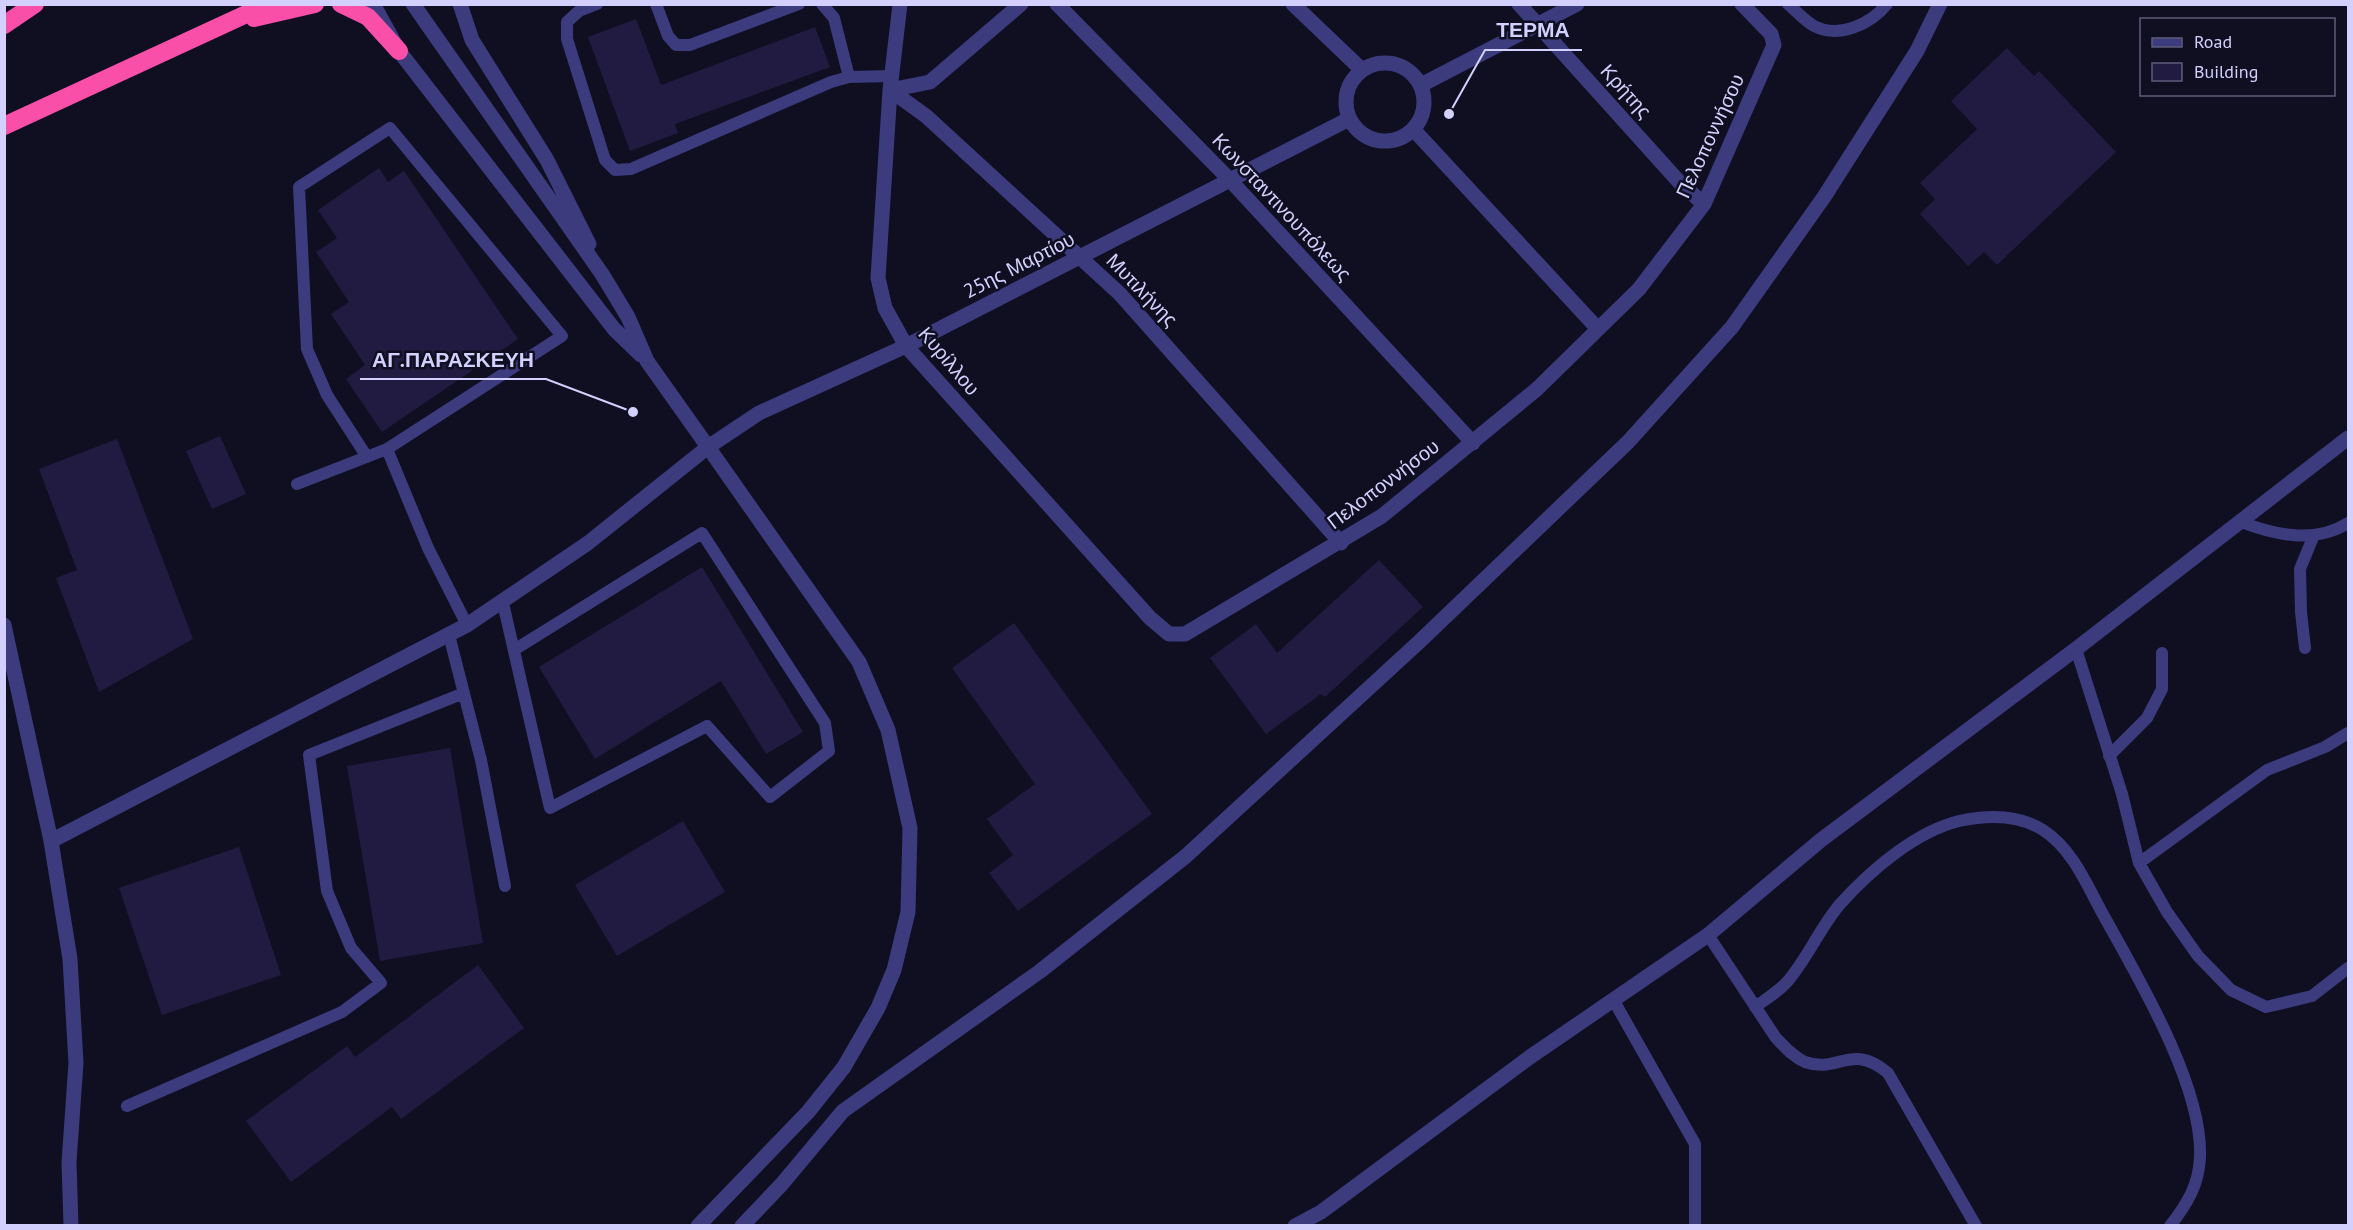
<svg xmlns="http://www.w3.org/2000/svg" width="2353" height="1230" viewBox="0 0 2353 1230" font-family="'PT Sans',sans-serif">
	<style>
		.building { fill: #211b41 }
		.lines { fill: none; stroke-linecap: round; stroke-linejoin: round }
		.service { stroke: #3b3b7e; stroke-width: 12 }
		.minor { stroke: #3b3b7e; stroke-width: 15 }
		.tertiary { stroke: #3b3b7e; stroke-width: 15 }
		.motorway { stroke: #f94fa8; stroke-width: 18 }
		.labels { text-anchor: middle; stroke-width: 5; stroke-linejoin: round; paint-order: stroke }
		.street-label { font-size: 20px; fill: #d3d0fd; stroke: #100e21 }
		.leader { fill: none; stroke: #d3d0fd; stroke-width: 2 }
		.callout-dot { fill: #d3d0fd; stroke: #100e21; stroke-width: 2 }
		.callout-label { font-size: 21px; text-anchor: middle; font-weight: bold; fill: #d3d0fd; stroke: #100e21; stroke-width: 5; stroke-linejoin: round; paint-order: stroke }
	</style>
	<rect width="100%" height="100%" fill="#100e21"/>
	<path class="building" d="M636,19l25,66 154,-58 15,40 -155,57 3,9 -48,18 -42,-114z
		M2007,48l27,28 5,-5 77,81 -119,113 -13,-13 -16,14 -48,-52 15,-15 -15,-16 57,-54 -26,-28z
		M379,168l9,14 16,-11 114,168 -136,93 -36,-53 19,-14 -34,-51 18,-12 -33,-50 21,-14 -19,-28z
		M220,436l26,58 -34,15 -26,-58z
		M117,439l76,200 -94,53 -43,-114 21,-8 -38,-101z
		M1379,560l44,47 -98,90 -4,-3 -55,40 -56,-76 46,-34 21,29z
		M702,567l101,165 -37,22 -45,-73 -126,78 -56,-92z
		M1014,623l138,191 -134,97 -29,-38 24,-18 -26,-36 48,-35 -83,-116z
		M450,748l33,195 -103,18 -33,-195z
		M683,821l42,71 -108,64 -42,-71z
		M239,847l42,128 -119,40 -43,-127z
		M478,965l46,63 -123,91 -9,-12 -101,75 -45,-61 101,-75 8,11z"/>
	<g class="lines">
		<path class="service" d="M597,4l-18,7 -12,11v17l38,121 10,10 16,-1 200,-87 18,-5 43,-1
			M656,4l12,32 8,9h14l109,-41
			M822,4l12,14 15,59
			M1788,4c8,7 17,17 26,22 25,13 57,-2 73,-22
			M387,449l41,99 39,77
			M297,484l90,-35 175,-113 -172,-208 -91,59 8,162 20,46 40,62
			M2241,522c34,13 74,22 107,1
			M503,603l47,205 157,-82 63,71 59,-46 -4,-28 -123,-190 -188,117
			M449,635l32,125 24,126
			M2305,648l-4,-36 -1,-43 14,-34
			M2076,649l46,145 17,69 28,49 31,44 33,34 35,17 46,-11 36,-28
			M2109,756l38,-38 15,-29v-36
			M2139,863l128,-93 58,-23 23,-14
			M1708,935l68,103c9,9 17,19 29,24 33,12 46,-20 83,11l88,153
			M1614,1001l81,143v82
			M1755,1007c11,-8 23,-15 32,-25 21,-24 33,-55 54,-79 30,-33 74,-71 118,-82 28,-6 59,-7 84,9 31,20 45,58 62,88 34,61 98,169 95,239 -1,28 -13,47 -30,69
			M127,1106l215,-94 39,-29 -30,-35 -24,-57 -18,-136 155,-62"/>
		<path class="minor" d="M900,4l-10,86 -12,188 7,30 21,38 244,272 19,16h16l197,-118 155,-127 102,-100 65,-85 70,-159 -3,-11 -29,-30
			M1057,4l172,175 244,264
			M1293,4l69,66
			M1519,4l162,180 23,20
			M1421,85l156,-81
			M890,90l36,26 194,178 221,249
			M890,90l40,-8 91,-78
			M1413,129l185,200
			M4,625l47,216 19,118 6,104 -7,99 2,64
			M51,841l416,-216 121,-82 120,-96 151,215 29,68 22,98 -2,84 -14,58 -16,38 -34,59 -36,45 -110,114
			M742,1226l39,-41 62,-74 196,-139 147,-116 233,-214 209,-200 104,-115 92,-130 93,-146 23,-47
			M1295,1226l26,-14 209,-155 178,-122 113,-95 255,-191 272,-211"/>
		<path class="tertiary" d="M373,4l26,47 215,278 27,26
			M413,4l189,270 26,43 19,44 61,86 51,-34 147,-67 443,-227
			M460,4l12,36 75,120 42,84
			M1346 102a39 39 0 1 1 78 0a39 39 0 1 1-78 0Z"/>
		<path class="motorway" d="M341,4l27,13 31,34
			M254,18l61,-14
			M4,25l31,-21
			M4,126l264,-122"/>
	</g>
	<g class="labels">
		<g class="street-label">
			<text transform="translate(1626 91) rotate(48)" y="7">Κρήτης</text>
			<text transform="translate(1710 136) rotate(-65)" y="7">Πελοποννήσου</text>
			<text transform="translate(1282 207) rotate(47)" y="7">Κωνσταντινουπόλεως</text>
			<text transform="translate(1019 265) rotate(-27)" y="7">25ης Μαρτίου</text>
			<text transform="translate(1142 290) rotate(46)" y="7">Μυτιλήνης</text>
			<text transform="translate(949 361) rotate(50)" y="7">Κυρίλλου</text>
			<text transform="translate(1383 484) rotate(-37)" y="7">Πελοποννήσου</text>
		</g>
	</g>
	<path class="leader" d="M1449 114L1485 50H1582M633 412L546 379H360"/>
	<g class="callout-dot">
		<circle cx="1449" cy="114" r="6"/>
		<circle cx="633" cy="412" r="6"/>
	</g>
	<g class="callout-label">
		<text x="1533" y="37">ΤΕΡΜΑ</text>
		<text x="453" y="367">ΑΓ.ΠΑΡΑΣΚΕΥΗ</text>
	</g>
	<rect width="2353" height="1230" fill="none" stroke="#d3d0fd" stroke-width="12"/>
	<rect x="2140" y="18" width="195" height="78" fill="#100e21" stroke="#5e5c79" stroke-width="1.5"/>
	<rect x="2152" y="38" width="30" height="9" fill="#3b3b7e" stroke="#5e5c79" stroke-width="1.5"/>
	<text x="2194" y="48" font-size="18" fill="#d3d0fd">Road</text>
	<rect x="2152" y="63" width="30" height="18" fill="#211b41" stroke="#5e5c79" stroke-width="1.5"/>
	<text x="2194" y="78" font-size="18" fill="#d3d0fd">Building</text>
</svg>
